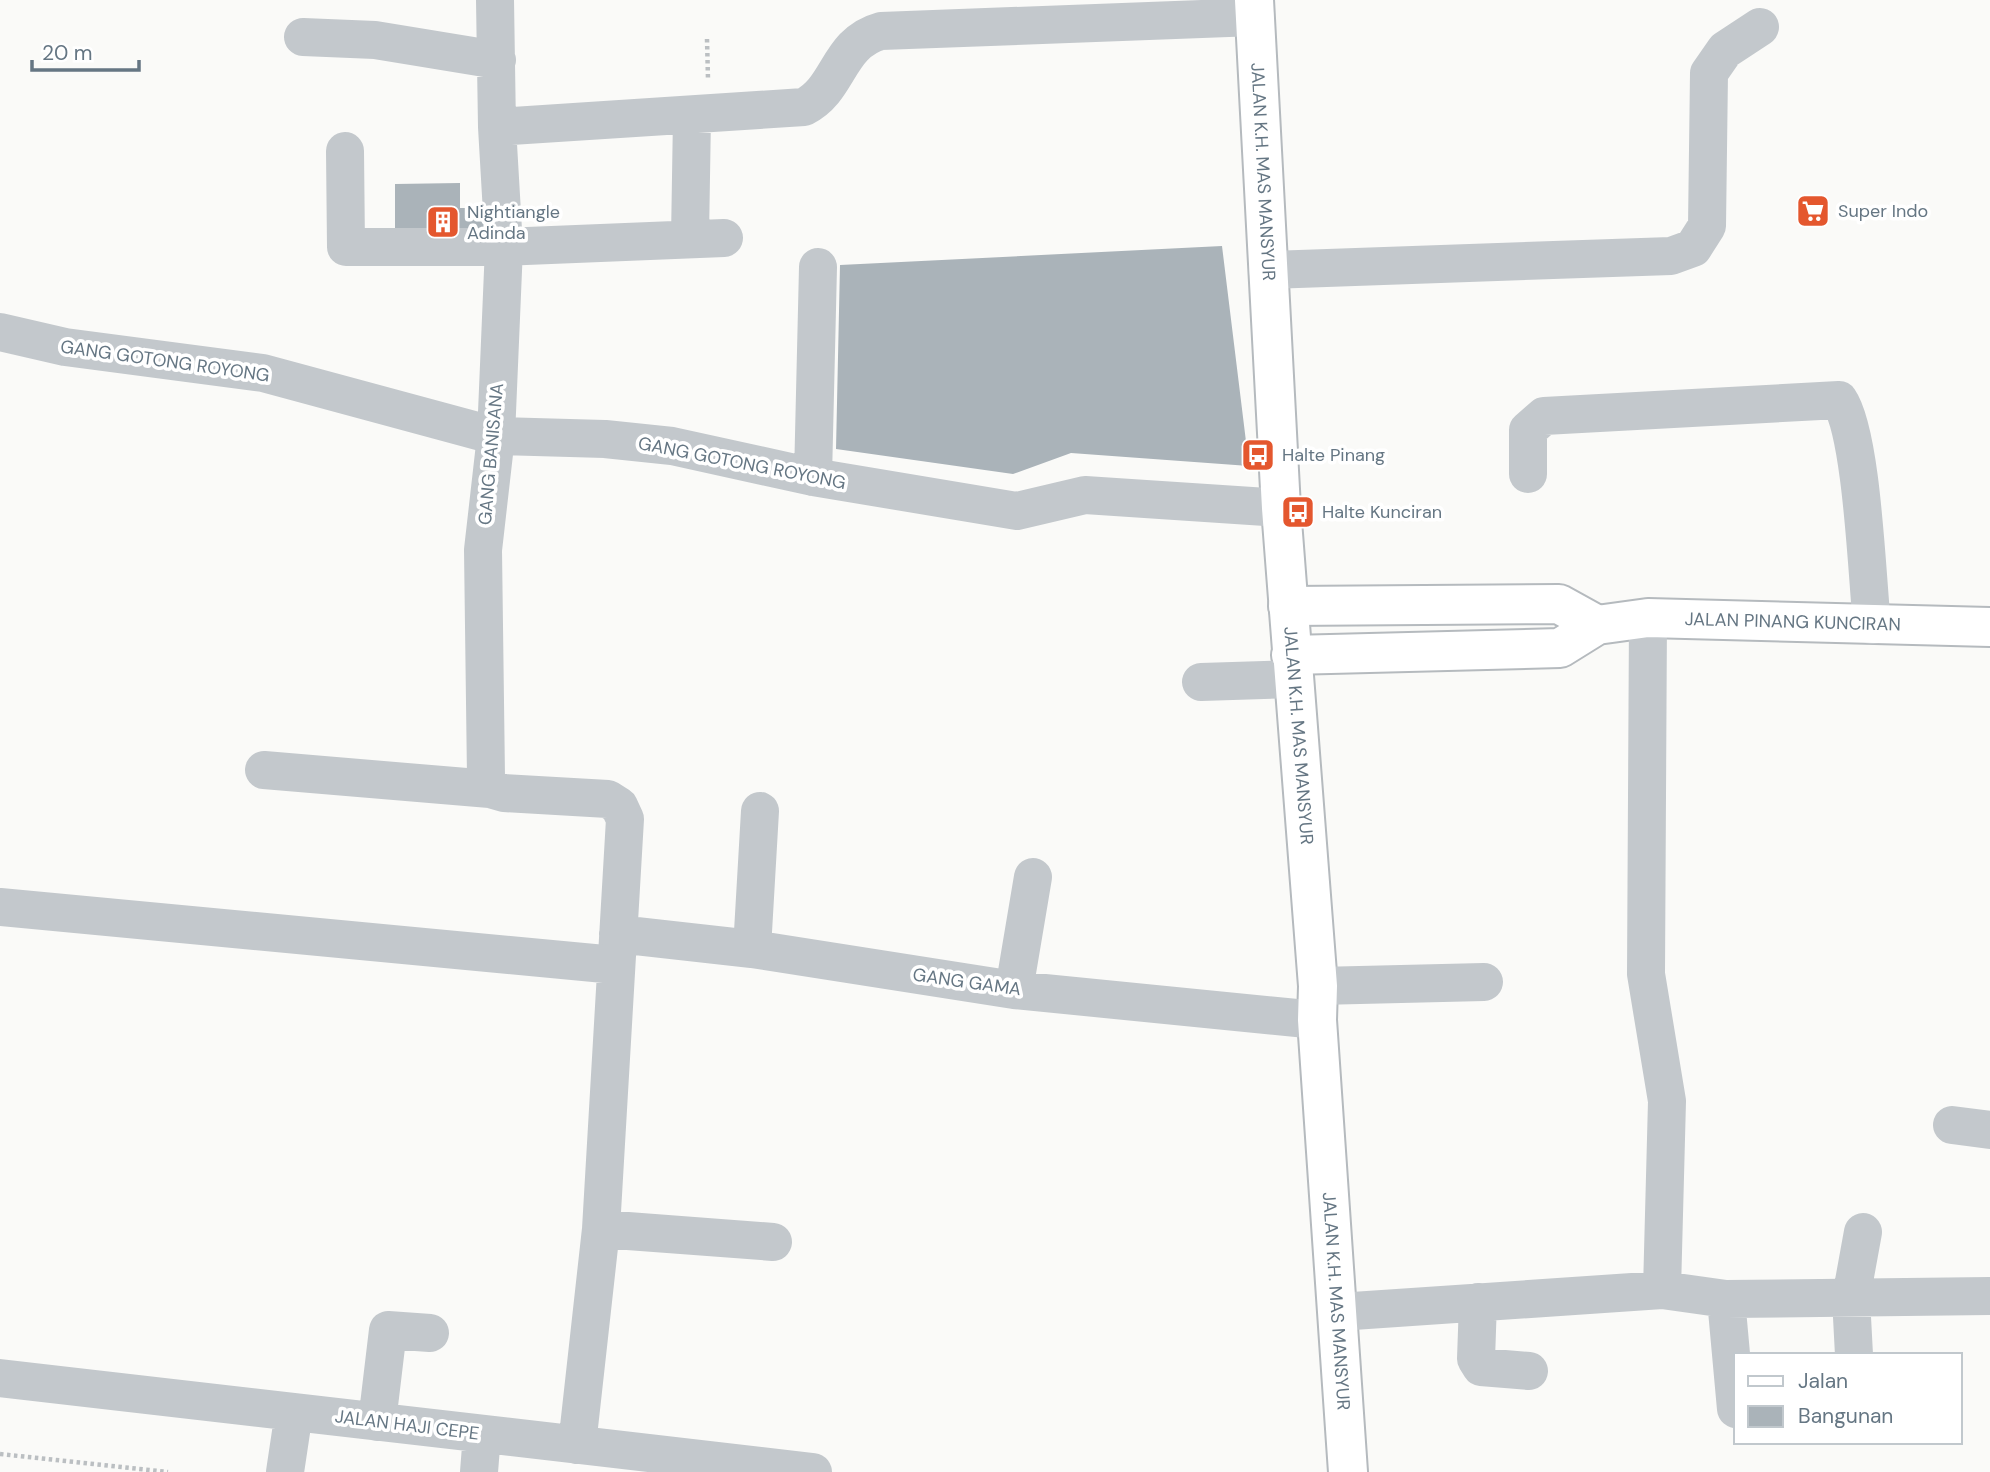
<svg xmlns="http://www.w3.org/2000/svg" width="1990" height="1472" viewBox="0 0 1990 1472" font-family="'DM Sans',sans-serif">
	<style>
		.building { fill: #aab3b9 }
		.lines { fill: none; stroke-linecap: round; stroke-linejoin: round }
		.major-casing { stroke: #b5babe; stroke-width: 42 }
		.path { stroke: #bbbfc2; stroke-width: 4.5; stroke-dasharray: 3.5 3.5; stroke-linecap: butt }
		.minor { stroke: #c3c8cc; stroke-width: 38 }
		.major { stroke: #fff; stroke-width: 38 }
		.labels { text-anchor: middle; stroke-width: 7; stroke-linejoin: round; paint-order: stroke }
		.street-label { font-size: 18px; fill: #657683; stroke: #fff }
		.poi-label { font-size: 18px; fill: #657683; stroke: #fff; text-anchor: start }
	</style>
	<rect width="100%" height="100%" fill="#fafaf8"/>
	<path class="building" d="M460,183v25h32l-1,28 -96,1v-53z
		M1222,246l27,220 -178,-13 -58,21 -177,-25 4,-184z"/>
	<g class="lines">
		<defs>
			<g id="major">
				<path id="s1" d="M1254,0l27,508 37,478 -1,34 31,452"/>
				<path d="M1288,606l271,-2 38,21"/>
				<path id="s2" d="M1291,655l269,-7 37,-23 51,-7 342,9"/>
			</g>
		</defs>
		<use href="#major" class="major-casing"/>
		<path class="path" d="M707,39l1,40
			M0,1454l168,18"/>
		<path class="minor" d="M495,0l2,127 7,120 -8,189 -13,114 3,227 4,12 14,4 104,6 11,7 6,13 -24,410 -24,216
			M303,37l72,3 122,20
			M497,127l307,-20c36,-18 33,-64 77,-76l374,-14
			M345,151l1,96h158l220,-9
			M690,238l2,-122
			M1268,270l403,-14 22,-8 14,-22 2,-153 16,-23 35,-23
			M0,332l65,15 198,26 233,63 109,3 67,7 141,31 204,34 68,-16 196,13
			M1528,474v-44l16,-14 295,-16c23,33 28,177 33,225
			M813,477l5,-210
			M1648,618l-2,356 21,127 -5,189
			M1201,682l92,-3
			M264,770l226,19
			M0,907l615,58
			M618,934l134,15 262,41 303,30
			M752,949l8,-138
			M1318,986l166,-4
			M1014,990l19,-113
			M1952,1125l38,5
			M601,1229l172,13
			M1726,1299l10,110
			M1478,1302l-2,57 5,8 48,4
			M1338,1312l324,-22 64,9 264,-3
			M1854,1355l-3,-57 12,-66
			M0,1378l813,94
			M377,1422l11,-92 42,3
			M285,1472l9,-60
			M479,1472l3,-38"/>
		<use href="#major" class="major"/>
	</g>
	<defs>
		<symbol id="supermarket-square" viewBox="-11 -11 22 22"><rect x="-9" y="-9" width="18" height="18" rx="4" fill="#e4572e" stroke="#fff"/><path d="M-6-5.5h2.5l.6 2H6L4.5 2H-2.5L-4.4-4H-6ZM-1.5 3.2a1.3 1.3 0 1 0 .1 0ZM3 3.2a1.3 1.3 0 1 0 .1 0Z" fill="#fff"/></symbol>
		<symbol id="building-square" viewBox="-11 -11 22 22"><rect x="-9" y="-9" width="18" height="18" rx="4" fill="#e4572e" stroke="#fff"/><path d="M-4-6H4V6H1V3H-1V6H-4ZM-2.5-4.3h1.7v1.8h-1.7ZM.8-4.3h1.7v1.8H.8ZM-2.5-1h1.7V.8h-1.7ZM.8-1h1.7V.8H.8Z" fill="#fff"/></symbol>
		<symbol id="bus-square" viewBox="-11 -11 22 22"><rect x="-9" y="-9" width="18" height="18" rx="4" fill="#e4572e" stroke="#fff"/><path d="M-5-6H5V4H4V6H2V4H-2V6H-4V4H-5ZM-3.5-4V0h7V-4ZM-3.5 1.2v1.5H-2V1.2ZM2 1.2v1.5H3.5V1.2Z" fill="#fff"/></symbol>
	</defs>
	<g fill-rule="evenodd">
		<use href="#supermarket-square" x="1794" y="192" width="38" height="38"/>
		<use href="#building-square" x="424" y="203" width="38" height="38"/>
		<use href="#bus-square" x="1239" y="436" width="38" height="38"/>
		<use href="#bus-square" x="1279" y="493" width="38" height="38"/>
	</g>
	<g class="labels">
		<g class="street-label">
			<text dy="6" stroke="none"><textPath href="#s1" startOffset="172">JALAN K.H. MAS MANSYUR</textPath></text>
			<text transform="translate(165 361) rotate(8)" y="6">GANG GOTONG ROYONG</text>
			<text transform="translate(491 454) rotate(-85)" y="6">GANG BANISANA</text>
			<text transform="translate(742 463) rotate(11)" y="6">GANG GOTONG ROYONG</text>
			<text dy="6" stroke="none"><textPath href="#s2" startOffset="509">JALAN PINANG KUNCIRAN</textPath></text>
			<text dy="6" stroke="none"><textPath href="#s1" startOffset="737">JALAN K.H. MAS MANSYUR</textPath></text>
			<text transform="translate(967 982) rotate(8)" y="6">GANG GAMA</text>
			<text dy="6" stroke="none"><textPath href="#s1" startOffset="1304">JALAN K.H. MAS MANSYUR</textPath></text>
			<text transform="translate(407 1425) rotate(7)" y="6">JALAN HAJI CEPE</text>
		</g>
		<g class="poi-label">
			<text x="1838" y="217">Super Indo</text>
			<text x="467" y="218">Nightiangle<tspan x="467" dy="21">Adinda</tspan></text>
			<text x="1282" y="461">Halte Pinang</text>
			<text x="1322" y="518">Halte Kunciran</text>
		</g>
	</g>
	<rect x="1734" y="1353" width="228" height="91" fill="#ffffff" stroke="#c1c8cd" stroke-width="2"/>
	<rect x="1748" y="1376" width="35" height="10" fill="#ffffff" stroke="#c1c8cd" stroke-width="2"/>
	<text x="1798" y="1388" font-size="21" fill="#657683">Jalan</text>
	<rect x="1748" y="1406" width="35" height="21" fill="#aab3b9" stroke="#c1c8cd" stroke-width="2"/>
	<text x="1798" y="1423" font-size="21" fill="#657683">Bangunan</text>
	<path d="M32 60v10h107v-10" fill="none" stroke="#657683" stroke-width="3.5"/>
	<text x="42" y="60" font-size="21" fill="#657683" stroke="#ffffff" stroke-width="5" paint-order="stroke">20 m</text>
</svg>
